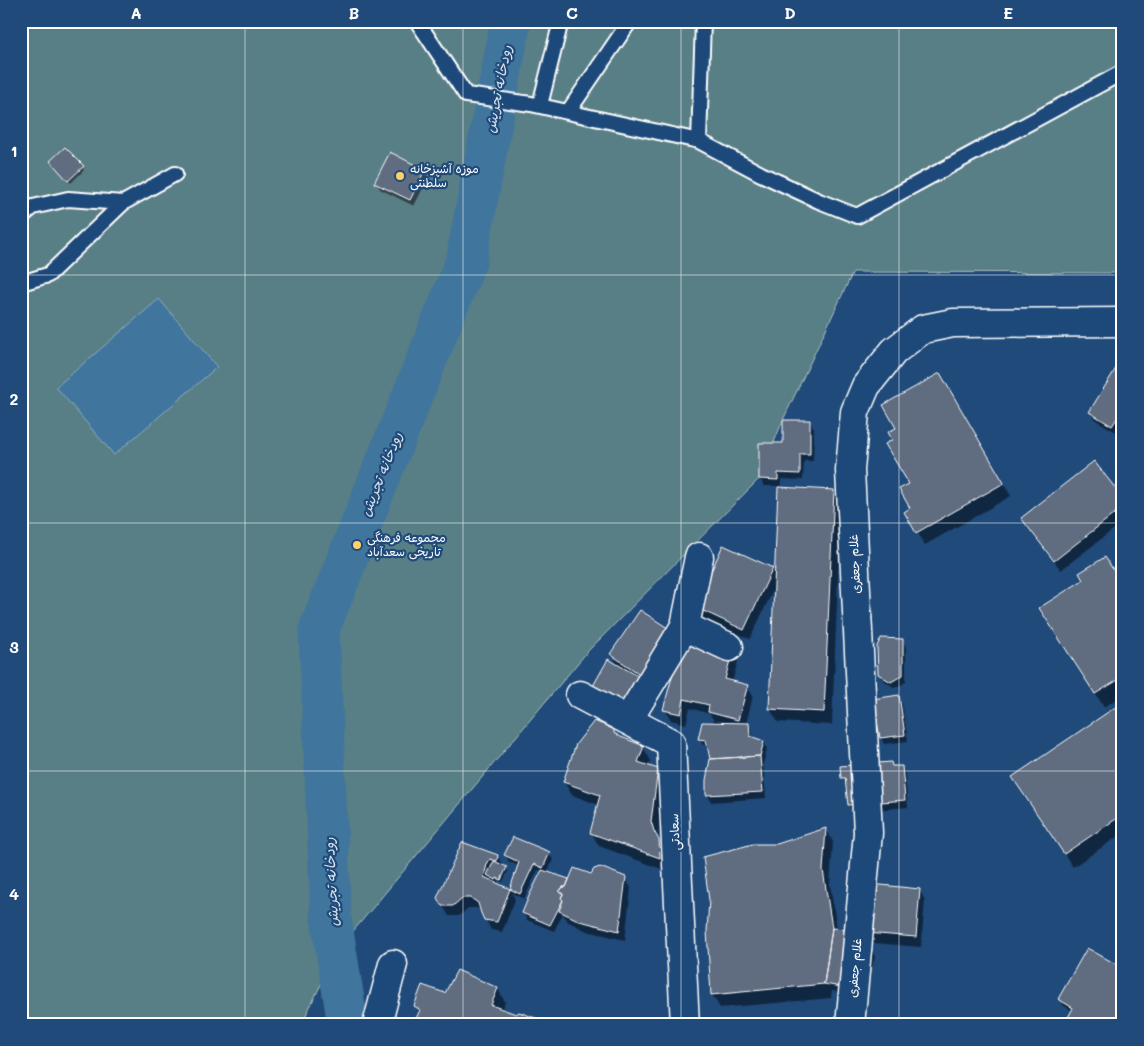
<svg xmlns="http://www.w3.org/2000/svg" width="1144" height="1046" viewBox="0 0 1144 1046" font-family="Mali,'Playpen Sans Arabic',sans-serif">
	<style>
		.green { fill: #587f85; stroke: #acbfc2 }
		.water { fill: #40759d; stroke: #8cacc4 }
		.shadow { fill: #0007 }
		.lines { fill: none; stroke-linecap: round; stroke-linejoin: round }
		.river { stroke: #40759d; stroke-width: 41 }
		.building { fill: #606c80; stroke: #fff }
		.service-casing { stroke: #fff; stroke-width: 18 }
		.minor-casing { stroke: #fff; stroke-width: 31 }
		.secondary-casing { stroke: #fff; stroke-width: 31 }
		.service { stroke: #1f4a7a; stroke-width: 14 }
		.minor { stroke: #1f4a7a; stroke-width: 28 }
		.secondary { stroke: #1f4a7a; stroke-width: 28 }
		.grid { fill: none; stroke: #fff; stroke-width: 1; stroke-opacity: 0.55 }
		.poi-dot { fill: #ffd166; stroke: #1f4a7a; stroke-width: 2 }
		.labels { text-anchor: middle; stroke-width: 4.5; stroke-linejoin: round; paint-order: stroke }
		.poi-label { font-size: 12px; fill: #fff; stroke: #1f4a7a; text-anchor: start }
		.street-label { font-size: 12px; fill: #fff; stroke: #1f4a7a }
		.water-label { font-size: 14px; font-style: italic; fill: #d9e3eb; stroke: #1f4a7a }
		.neatline { fill: none; stroke: #fff; stroke-width: 2 }
		.grid-label { font-size: 16px; text-anchor: middle; font-weight: bold; fill: #fff }
	</style>
	<rect width="100%" height="100%" fill="#1f4a7a"/>
	<filter id="ink" filterUnits="userSpaceOnUse"><feTurbulence type="fractalNoise" baseFrequency=".02" numOctaves="2"/><feDisplacementMap in="SourceGraphic" scale="10" xChannelSelector="R" yChannelSelector="G"/><feConvolveMatrix kernelMatrix="1 2 1 2 8 2 1 2 1" color-interpolation-filters="sRGB"/></filter>
	<g filter="url(#ink)">
		<path class="green" d="M21,21h1102v252l-270,-1 -70,148 -24,59 -172,173 -248,296 -38,77h-280z"/>
		<path class="water" d="M159,299l58,68 -103,88 -58,-68z"/>
		<path class="shadow" d="M51,162l31,5 2,3 -13,13z
			M424,171l4,7 -14,28 -34,-17 -4,-6z
			M1123,359v62l-7,11 -22,-13 -3,-7z
			M940,374l71,122 -86,49 -19,-32 6,-4 -2,-24 -16,-45 4,-12z
			M810,422l4,6 -1,33h-9l-1,19 -22,-1v9l52,3 8,13 -9,221 -54,-3 -8,-13 6,-125 -26,55 -48,-21 -6,-11 76,-38 4,6 4,-89h-16l-4,-7v-35l24,1z
			M1123,500v22l-62,48 -33,-42 -6,-10z
			M1123,587v108l-19,12 -55,-85z
			M676,635l56,16 6,10 -6,21 15,4 6,10 -7,28h2l4,6 1,9 10,3 4,7 -4,15 3,34 -55,4 -3,-7 -1,-15 4,-21 -3,-13 -5,-1 -4,-7 16,-15 -5,-9 -20,-6 -4,16 -15,-4 -6,-11 17,-62 -48,65 -35,-20 -4,-6 24,-19 -7,-13z
			M902,640l4,7v35l-11,6 -12,-8 -4,-7z
			M898,697l4,6 6,38 -24,3 -3,-6z
			M1123,704v129l-50,34 -52,-77z
			M613,730l3,6 27,11 8,14 -3,6 9,3 8,14 -7,52 3,10 5,9 1,16 -68,-25 -8,-14 8,-27 -27,-10 -8,-13z
			M891,763l2,5 8,-1 4,7 3,33 -55,5 -4,-7 -2,-21 -5,-6z
			M825,829l8,13 -3,42 7,45 35,21 3,7 -12,39 -31,-5 -1,7 -111,10 -8,-13 66,-150z
			M463,844l34,12 7,10 4,5 -5,11 -5,-2 -1,4 14,7 8,-25 -10,-4 -3,-7 43,-2 4,7 -6,13 21,7 1,2 23,-6 33,2 6,10 -6,52 -38,-9 -20,-10 -4,-7 -9,17 -27,-11 -4,-7 19,-41 -4,-2 -14,29 -12,-6 3,7 -13,32 -11,-2 -10,-20 -4,-2h-9l-9,8h-10l-11,-18z
			M919,890l6,10 -4,47 -47,-4 -6,-10z
			M498,989l7,13 -3,9 -82,3 -5,-8 30,-12z
			M1060,999l63,26h-55l-1,-2 6,-12 -9,-5z"/>
		<g class="lines">
			<path class="river" d="M348,1025l-17,-107 -12,-288 147,-369 45,-240"/>
		</g>
		<path class="building" d="M65,147l19,19 -16,15 -18,-20z
			M390,152l35,18 -15,30 -36,-17z
			M1123,357v52l-11,17 -23,-14z
			M940,373l64,110 -88,50 -12,-21 6,-4 -11,-19 10,-5 -24,-40 7,-4 -4,-8 8,-4 -13,-23z
			M783,420h27v34h-10v20l-22,-1v7l-19,-1v-36h24z
			M1094,461l29,37v9l-69,54 -33,-43z
			M778,487l56,3 -10,222 -55,-3z
			M723,545l50,23 -29,62 -49,-23z
			M1105,557l18,28v92l-28,17 -56,-86 44,-28 -4,-7z
			M640,610l37,24 -30,45 -37,-25z
			M683,636l50,13 -8,30 23,6 -10,35 -30,-8 1,-7 -25,-6 -3,15 -18,-4z
			M881,638l22,1v36l-12,7 -13,-8 -1,-28z
			M608,659l37,21 -14,26 -38,-20z
			M899,695l6,40 -25,3 -7,-39z
			M1123,702v120l-4,-5 -55,37 -52,-77z
			M594,721l20,8v4l7,4 23,9 -6,16 20,7 -7,52 3,10 5,9 1,18 -70,-25 10,-38 -37,-13 13,-38z
			M702,722l47,1 1,13 14,5 -4,15 -50,3 -4,-19 -8,-1z
			M760,756l3,36 -57,3v-15l4,-21z
			M891,762l1,4h10l3,34 -57,5 -3,-27h-4l-1,-12z
			M826,828l-3,42 9,58 -8,56 -113,11 -4,-64 2,-31 -6,-43 50,-13h24z
			M513,837l37,15 -7,16 -9,-4 -14,30 -10,-5 9,-27 -15,-7z
			M462,842l36,13 -1,6 -7,-2 -3,5 -3,13 26,12 -13,33 -13,-2 -3,-7 -3,-10 -7,-5h-9l-9,8h-11l-5,-8z
			M494,861l13,6 -6,13 -4,-2 -1,2 -9,-5z
			M600,867l26,10 -7,54 -39,-10 -21,-10 4,-11 -2,-2 2,-4 -4,-2 4,-5h3l8,-19 17,6 3,-5z
			M542,870l27,9 -3,8h-3l-4,5 4,2 -2,4 2,2 -13,25 -28,-12 7,-17z
			M871,884l49,5 -4,48 -50,-4z
			M832,928l32,2 -1,13 9,6 -13,41 -35,-6z
			M1087,948l36,20v57h-54l-4,-2 8,-15 -15,-9z
			M457,970l41,18 -7,17 25,9 3,-2 36,13h-142l7,-15 -6,-4 8,-21 23,8z"/>
		<g class="lines">
			<defs>
				<path id="service" d="M417,21l49,74 65,9 168,37 62,33 58,27 38,15 266,-144
					M540,105l21,-84
					M568,112l62,-91
					M699,141l4,-120
					M21,217l12,-10 35,-8 55,4
					M21,283l27,-8 75,-72 52,-29"/>
				<path id="minor" d="M685,626l5,3 39,18
					M580,695l91,48 14,282
					M628,720l57,-94 14,-69
					M377,1025l16,-61"/>
				<path id="secondary" d="M850,1025l18,-192 -18,-363 5,-58 11,-26 28,-35 29,-22 30,-6 170,-1"/>
			</defs>
			<use href="#service" class="service-casing"/>
			<use href="#minor" class="minor-casing"/>
			<use href="#secondary" class="secondary-casing"/>
			<use href="#service" class="service"/>
			<use href="#minor" class="minor"/>
			<use href="#secondary" class="secondary"/>
		</g>
	</g>
	<path class="grid" d="M245,21v1004M463,21v1004M681,21v1004M899,21v1004M21,275h1102M21,523h1102M21,771h1102"/>
	<g class="poi-dot">
		<circle cx="400" cy="176" r="5"/>
		<circle cx="357" cy="545" r="5"/>
	</g>
	<g class="labels">
		<g class="poi-label">
			<text x="410" y="173">موزه آشپزخانه<tspan x="410" dy="14">سلطنتی</tspan></text>
			<text x="367" y="542">مجموعه فرهنگی<tspan x="367" dy="14">تاریخی سعدآباد</tspan></text>
		</g>
		<g class="street-label">
			<text transform="translate(855 564) rotate(-93)" y="4">غلام جعفری</text>
			<text transform="translate(675 832) rotate(-93)" y="4">سعادتی</text>
			<text transform="translate(855 968) rotate(-85)" y="4">غلام جعفری</text>
		</g>
		<g class="water-label">
			<text transform="translate(498 89) rotate(-79)" y="5">رودخانه تجریش</text>
			<text transform="translate(381 474) rotate(-68)" y="5">رودخانه تجریش</text>
			<text transform="translate(331 882) rotate(-93)" y="5">رودخانه تجریش</text>
		</g>
	</g>
	<rect width="1144" height="1046" fill="none" stroke="#1f4a7a" stroke-width="55"/>
	<rect x="28" y="28" width="1088" height="990" class="neatline"/>
	<g class="grid-label">
		<text x="136" y="19">A</text>
		<text x="354" y="19">B</text>
		<text x="572" y="19">C</text>
		<text x="790" y="19">D</text>
		<text x="1008" y="19">E</text>
		<text x="14" y="157">1</text>
		<text x="14" y="405">2</text>
		<text x="14" y="653">3</text>
		<text x="14" y="900">4</text>
	</g>
</svg>
